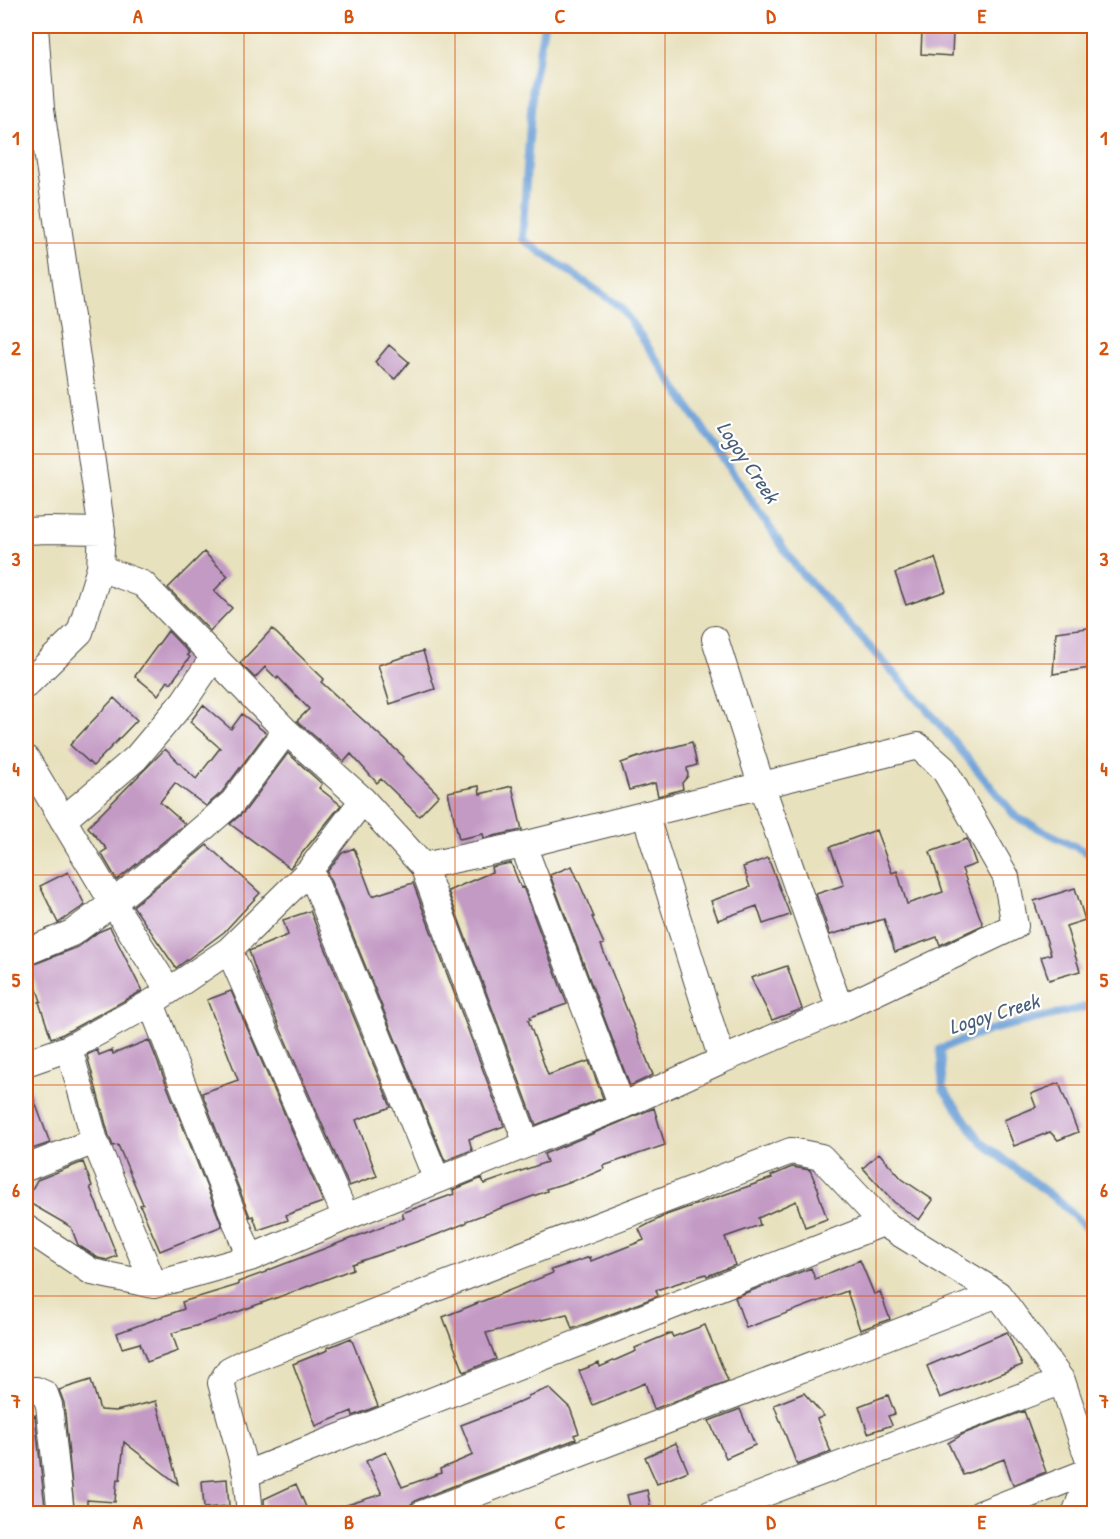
<svg xmlns="http://www.w3.org/2000/svg" width="1120" height="1539" viewBox="0 0 1120 1539" font-family="'Patrick Hand',sans-serif">
	<style>
		.lines { fill: none; stroke-linecap: round; stroke-linejoin: round }
		.stream { stroke: #6a9fd6; stroke-width: 8 }
		.building { fill: #c39ac4 }
		.minor-casing { stroke: #474641; stroke-width: 28 }
		.minor { stroke: #fff; stroke-width: 26 }
		.grid { fill: none; stroke: #d5540f; stroke-width: 1.5; stroke-opacity: 0.55 }
		.labels { text-anchor: middle; stroke-width: 4.5; stroke-linejoin: round; paint-order: stroke }
		.water-label { font-size: 21px; font-style: italic; fill: #475f78; stroke: #fff }
		.neatline { fill: none; stroke: #d5540f; stroke-width: 2 }
		.grid-label { font-size: 20px; text-anchor: middle; font-weight: bold; fill: #d5540f }
	</style>
	<rect width="100%" height="100%" fill="#fff"/>
	<filter id="ink" filterUnits="userSpaceOnUse"><feTurbulence type="fractalNoise" baseFrequency=".0167" numOctaves="2"/><feDisplacementMap in="SourceGraphic" scale="12" xChannelSelector="R" yChannelSelector="G"/><feConvolveMatrix kernelMatrix="1 2 1 2 8 2 1 2 1" color-interpolation-filters="sRGB"/></filter>
	<filter id="wash" filterUnits="userSpaceOnUse"><feTurbulence type="fractalNoise" baseFrequency=".008" numOctaves="4" result="noise"/><feDisplacementMap in="SourceGraphic" scale="24" xChannelSelector="R" yChannelSelector="G"/><feGaussianBlur stdDeviation="1.35" result="paint"/><feColorMatrix in="noise" values="0 0 0 0 0 0 0 0 0 0 0 0 0 0 0 0 0 1.4 0 .05"/><feComposite in="paint" operator="in"/></filter>
	<g filter="url(#wash)">
		<rect width="100%" height="100%" fill="#e8e1be"/>
		<g class="lines">
			<path class="stream" d="M544,26l-11,56 -11,157 99,68 176,261 129,140 90,109 78,39
				M1094,1005l-104,25 -50,19 3,40 38,53 80,61 33,33"/>
		</g>
		<g id="blocks">
			<path class="building" d="M922,30l31,1 -1,25 -31,-2z
				M389,345l20,17 -14,17 -20,-17z
				M204,552l24,24 -14,15 18,17 -22,23 -42,-43z
				M935,558l11,33 -40,14 -11,-32z
				M1095,627v40l-42,7 3,-42z
				M272,629l52,50 -3,3 83,75 -1,2 36,36 -20,21 -38,-37 -4,4 -26,-29 -7,8 -47,-41 12,-12 -31,-32 -1,2 -12,-12 -10,11 -15,-15z
				M168,631l21,22 -2,2 3,2 -19,26 -3,-2 -10,14 -23,-19z
				M423,651l12,38 -45,15 -12,-39z
				M114,698l23,22 -44,46 -23,-21z
				M203,705l28,24 11,-15 24,19 -44,59 -16,14 -31,-23 -15,19 25,22 -68,56 -16,-27 6,-4 -19,-22 77,-78 31,30 24,-31 -30,-26z
				M692,742l5,23 -10,3 1,8 -6,7 1,6 -25,7 -3,-13 -26,7 -8,-27 26,-9z
				M288,753l34,31 -3,4 22,17 -51,63 -60,-44 15,-13z
				M479,786l1,8 32,-8 10,44 -38,8 -1,-4 -24,5 -11,-47z
				M876,830l16,43 5,-2 10,33 36,-12 -13,-40 37,-13 9,25 -14,5 21,56 -43,20 -3,-8 -42,15 -11,-33 -54,16 -14,-41 28,-9 -14,-38z
				M207,845l53,48 -36,39 -48,36 -43,-62z
				M354,848l18,48 41,-13 91,243 -35,13 3,11 -27,11 -118,-289 15,-19z
				M768,858l22,57 -27,9 -6,-18 -39,14 -7,-19 39,-14 -7,-20z
				M511,863l10,25 2,-1 44,117 -37,13 1,2 -3,1 20,55 41,-14 14,37 -67,27 -88,-234 44,-19 -1,-5z
				M572,866l22,51h-2l12,27 -3,1 52,130 -23,11 -80,-211z
				M68,872l17,33 -27,18 -18,-37z
				M1075,888l10,32 -19,6 14,45 -31,9 -8,-23 10,-3 -17,-53z
				M310,911l81,196 -35,13 21,56 -28,10 -90,-206 -10,-29 39,-16 -5,-15z
				M110,927l32,64 -79,43 -12,4 -12,-36 2,-1 -12,-35 49,-19 20,-15z
				M787,966l15,43 -30,11 -21,-42z
				M231,991l92,211 -37,13 2,5 -30,10 -5,-14 -3,1 -48,-124 36,-13 -31,-80z
				M149,1040l73,186 -62,25 -20,-46 3,-1 -25,-59 -5,1 -4,-10 -22,-81 10,-5 2,5 13,-5 1,4z
				M26,1083h2l22,60 -24,8z
				M1059,1083l19,49 -20,8 -8,-8 -36,14 -10,-26 32,-13 -5,-13z
				M654,1108l11,37 -62,21 1,3 -19,8 -39,12 1,2 -81,30v2l-30,12 -84,29 1,5 -55,21 -86,31 -40,12 6,18 -31,11 -7,-19 -18,5 -5,-15 67,-24 -2,-7 56,-17v-3l28,-10v-1l138,-53 -2,-5 52,-19 -1,-4 29,-12 2,6 63,-22 -3,-8z
				M879,1153l23,26 31,21 -14,20 -25,-18 -31,-34z
				M83,1162l9,24 -2,1 27,69 -10,4 -9,-2 -20,-13 -7,-18 -45,-26 11,-21z
				M792,1167l18,3 9,21 -1,1 9,27 -22,8 -9,-26 -38,17 2,7 -35,12 10,28 -28,11 -1,-2 -50,16 2,6 -86,33 -5,-15 -81,19 10,26 -32,13 -21,-55 110,-44 -2,-3 39,-13 1,4 53,-21 -5,-11 27,-14 106,-37 -1,-2z
				M860,1260l14,34 6,-2 10,27 -30,11 -13,-39 -101,37 -11,-31 76,-29 4,11z
				M705,1325l23,56 -74,28 -9,-26 -52,22 -14,-34 20,-8 1,4 36,-16 -1,-3 36,-15 2,4z
				M1007,1332l15,33 -82,33 -13,-32z
				M351,1338l27,68 -25,10 -1,-5 -36,15 -23,-62 35,-14 -1,-2z
				M91,1380l9,30 16,1 40,-10 22,83 -54,-42 -4,38 -3,-1 -2,23 -28,-2v9l-13,-1 -10,-105 -5,-13z
				M549,1388l21,20 9,25 -5,2 2,4 -159,61 -7,5 -3,7 -3,2h-69l-1,-5 48,-15 -16,-33 20,-9 16,35 39,-14 -1,-4 33,-14 -12,-30 45,-17 22,-10v-2z
				M804,1393l20,23 -7,3 14,33 -34,13 -23,-60z
				M888,1395l7,19 -7,2 4,9 -24,8 -9,-27z
				M740,1409l15,36 -29,13 -17,-37z
				M1024,1411l22,61 -33,13 -9,-26 -41,16 -15,-32 15,-9z
				M35,1415l10,92 3,7h-22v-96z
				M676,1443l12,28 -31,13 -12,-27z
				M227,1479l2,27 -25,2 -2,-27z
				M296,1484l13,30h-44l-1,-15z
				M647,1490l5,24h-20l-5,-19z"/>
		</g>
	</g>
	<g filter="url(#ink)">
		<use href="#blocks" fill-opacity="0" stroke="#474641" stroke-width="1.5"/>
		<g class="lines">
			<defs>
				<path id="minor" d="M26,531l22,-1 54,1
					M100,568l43,16 143,147 77,69 60,66 104,278
					M715,639l46,145 79,225
					M26,685l54,-53 20,-64 2,-37 -61,-422 -6,-83
					M26,758l87,145 56,88
					M645,814l77,246
					M63,820l73,-62 48,-57 29,-43
					M423,866l100,-21 99,261
					M310,870l127,310
					M229,950l117,267
					M26,952l46,-19 41,-30 74,-61 46,-40 53,-71
					M151,1003l99,255
					M69,1048l26,93 59,144
					M26,1063l43,-15 82,-45 78,-53 81,-80 53,-70
					M26,1168l69,-27
					M26,1228l66,44 62,13 96,-27 96,-41 276,-111 100,-46 118,-51 175,-83 -9,-49 -62,-108 -26,-23 -395,99
					M26,1390h10l9,4 4,11 11,100
					M246,1474l637,-251
					M250,1514l-4,-40 -25,-91 8,-13 16,-8 546,-211 30,6 62,66 115,71 64,87 30,89 -17,44
					M422,1514l576,-220
					M710,1514l352,-133
					M980,1514l112,-44"/>
			</defs>
			<use href="#minor" class="minor-casing"/>
			<use href="#minor" class="minor"/>
		</g>
	</g>
	<path class="grid" d="M244,26v1488M455,26v1488M665,26v1488M876,26v1488M26,243h1068M26,454h1068M26,664h1068M26,875h1068M26,1085h1068M26,1296h1068"/>
	<g class="labels">
		<g class="water-label">
			<text transform="translate(748 462) rotate(56)" y="7">Logoy Creek</text>
			<text transform="translate(994 1014) rotate(-17)" y="7">Logoy Creek</text>
		</g>
	</g>
	<rect width="1120" height="1539" fill="none" stroke="#fff" stroke-width="66"/>
	<rect x="33" y="33" width="1054" height="1473" class="neatline"/>
	<g class="grid-label">
		<text x="138" y="23">A</text>
		<text x="349" y="23">B</text>
		<text x="560" y="23">C</text>
		<text x="771" y="23">D</text>
		<text x="982" y="23">E</text>
		<text x="16" y="145">1</text>
		<text x="1104" y="145">1</text>
		<text x="16" y="355">2</text>
		<text x="1104" y="355">2</text>
		<text x="16" y="566">3</text>
		<text x="1104" y="566">3</text>
		<text x="16" y="776">4</text>
		<text x="1104" y="776">4</text>
		<text x="16" y="987">5</text>
		<text x="1104" y="987">5</text>
		<text x="16" y="1197">6</text>
		<text x="1104" y="1197">6</text>
		<text x="16" y="1408">7</text>
		<text x="1104" y="1408">7</text>
		<text x="138" y="1529">A</text>
		<text x="349" y="1529">B</text>
		<text x="560" y="1529">C</text>
		<text x="771" y="1529">D</text>
		<text x="982" y="1529">E</text>
	</g>
</svg>
